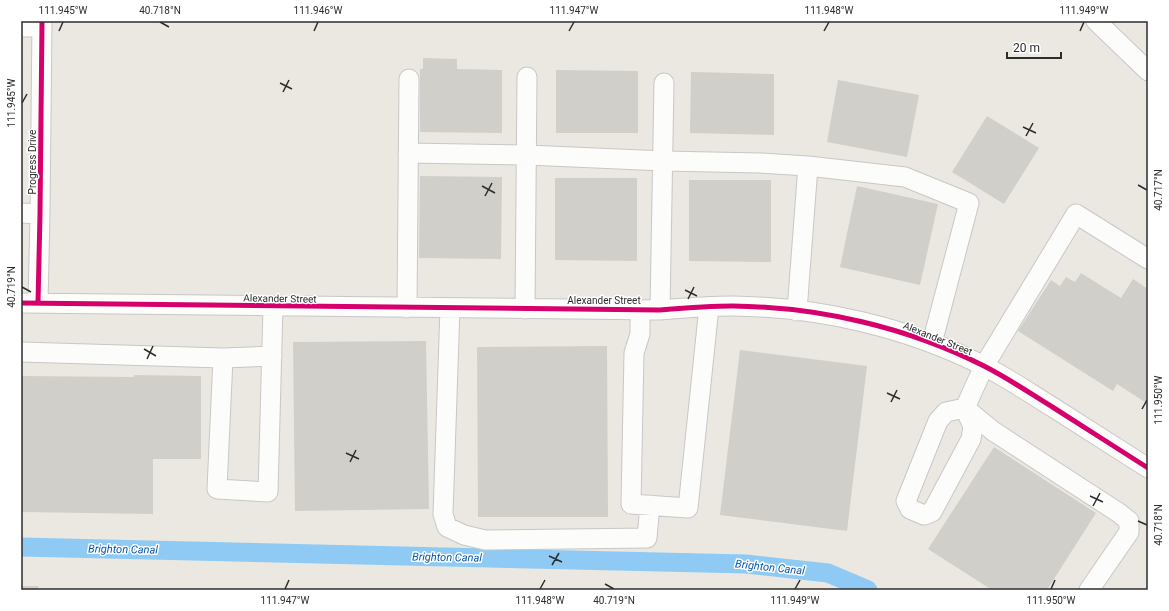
<svg xmlns="http://www.w3.org/2000/svg" width="1169" height="611" viewBox="0 0 1169 611" font-family="Roboto,sans-serif">
	<style>
		.lines { fill: none; stroke-linecap: round; stroke-linejoin: round }
		.canal { stroke: #8ecaf4; stroke-width: 19 }
		.building { fill: #d1cfc9 }
		.minor-casing { stroke: #c8c7c7; stroke-width: 21 }
		.minor { stroke: #fcfcfa; stroke-width: 19 }
		.cycleway-casing { stroke: #fff; stroke-width: 8 }
		.cycleway { stroke: #d6006c; stroke-width: 5 }
		.ticks { fill: none; stroke: #2c2c2c; stroke-width: 1.5 }
		.labels { text-anchor: middle; stroke-width: 3; stroke-linejoin: round; paint-order: stroke }
		.street-label { font-size: 10px; fill: #2c2c2c; stroke: #fff }
		.water-label { font-size: 11px; font-style: italic; fill: #0057ac; stroke: #fff }
		.neatline { fill: none; stroke: #2c2c2c; stroke-width: 1.5 }
		.ticks-label { font-size: 10px; text-anchor: middle; fill: #2c2c2c }
	</style>
	<rect width="100%" height="100%" fill="#ebe8e1"/>
	<g class="lines">
		<path class="canal" d="M21,547l725,17 82,9 40,17"/>
	</g>
	<path class="building" d="M423,58l34,1v10l45,1v63l-82,-1v-63h3z
		M556,70l82,1v62h-82z
		M691,72l83,2v61l-84,-2z
		M838,80l81,15 -12,62 -80,-15z
		M987,116l52,32 -35,56 -52,-32z
		M420,176l82,1 -1,82 -82,-1z
		M555,178h82v83l-82,-1z
		M689,180h82v82l-82,-1z
		M857,186l81,18 -18,81 -80,-18z
		M1081,273l40,25 12,-19 15,10v115l-31,-20 -4,7 -95,-60 33,-51 9,6 6,-9 9,5z
		M426,341l3,168 -134,2 -2,-169z
		M607,346l1,171h-130l-1,-170z
		M740,350l127,16 -20,165 -127,-16z
		M134,375l67,1v83h-48v55l-132,-2v-136l113,1z
		M994,447l102,66 -49,77h-55l-64,-41z
		M21,586h18l-2,4h-16z"/>
	<g class="lines">
		<defs>
			<path id="minor" d="M1096,21l52,50
				M21,27h21
				M408,153l119,2 137,6 96,2 48,3
				M21,213l19,1
				M21,303l639,7c24,-2 48,-4 73,-4 86,1 174,21 251,60 24,12 47,28 70,42 31,20 63,40 94,60
				M38,303l2,-89 2,-193
				M407,308l2,-229
				M450,308l-7,206 4,13 17,8 21,5 162,-2 3,-33
				M525,309l2,-232
				M640,310v24l-6,19 -3,151 57,4 21,-201
				M660,310l4,-227
				M797,311l11,-145 97,11 64,26 -37,140
				M21,352l202,6
				M272,356l-49,2 -6,131 51,3 5,-185
				M1089,590l40,-58v-11l-10,-8 -126,-82 -28,-23 -19,4 -8,9 -32,80 4,8 14,6 8,-3 39,-73 2,-12 -8,-19 19,-42 92,-152 72,45"/>
		</defs>
		<use href="#minor" class="minor-casing"/>
		<use href="#minor" class="minor"/>
		<defs>
			<path id="cycleway" d="M21,303l639,7c24,-2 48,-4 73,-4 86,1 174,21 251,60 24,12 47,28 70,42 31,20 63,40 94,60
				M38,303l2,-89 2,-193"/>
		</defs>
		<use href="#cycleway" class="cycleway-casing"/>
		<use href="#cycleway" class="cycleway"/>
	</g>
	<path class="ticks" d="M160,22l9,5M59,31l4,-9M314,31l4,-9M569,31l5,-9M824,31l5,-9M1080,31l4,-9M280,83l12,6M283,92l6,-12M22,103l5,-9M1023,127l13,6M1026,136l7,-13M1138,185l9,5M482,186l13,7M485,196l7,-13M22,287l9,5M685,290l12,6M688,299l6,-12M144,349l12,7M147,359l6,-13M887,393l13,6M891,402l6,-12M1142,409l5,-9M346,453l13,6M350,462l6,-12M1090,496l13,6M1093,506l7,-13M1138,521l9,4M549,556l13,6M552,565l7,-12M605,584l9,5M285,589l4,-9M540,589l5,-9M795,589l5,-9M1051,589l4,-9"/>
	<g class="labels">
		<g class="street-label">
			<text transform="translate(32 162) rotate(-90)" y="4">Progress Drive</text>
			<text transform="translate(280 298) rotate(1)" y="4">Alexander Street</text>
			<text x="604" y="304">Alexander Street</text>
			<text transform="translate(938 338) rotate(22)" y="4">Alexander Street</text>
		</g>
		<g class="water-label">
			<text transform="translate(123 549) rotate(1)" y="4">Brighton Canal</text>
			<text transform="translate(447 557) rotate(1)" y="4">Brighton Canal</text>
			<text transform="translate(770 567) rotate(6)" y="4">Brighton Canal</text>
		</g>
	</g>
	<rect width="1169" height="611" fill="none" stroke="#ffffff" stroke-width="44"/>
	<path d="M1007 52v6h54v-6" fill="none" stroke="#2c2c2c" stroke-width="2"/>
	<text x="1013" y="52" font-size="12" fill="#2c2c2c" stroke="#ffffff" stroke-width="3" paint-order="stroke">20 m</text>
	<rect x="22" y="22" width="1125" height="567" class="neatline"/>
	<g class="ticks-label">
		<text x="63" y="14">111.945°W</text>
		<text x="160" y="14">40.718°N</text>
		<text x="318" y="14">111.946°W</text>
		<text x="574" y="14">111.947°W</text>
		<text x="829" y="14">111.948°W</text>
		<text x="1084" y="14">111.949°W</text>
		<text transform="translate(11 103) rotate(-90)" y="4">111.945°W</text>
		<text transform="translate(1158 190) rotate(-90)" y="4">40.717°N</text>
		<text transform="translate(11 287) rotate(-90)" y="4">40.719°N</text>
		<text transform="translate(1158 400) rotate(-90)" y="4">111.950°W</text>
		<text transform="translate(1158 525) rotate(-90)" y="4">40.718°N</text>
		<text x="285" y="604">111.947°W</text>
		<text x="540" y="604">111.948°W</text>
		<text x="614" y="604">40.719°N</text>
		<text x="795" y="604">111.949°W</text>
		<text x="1051" y="604">111.950°W</text>
	</g>
</svg>
